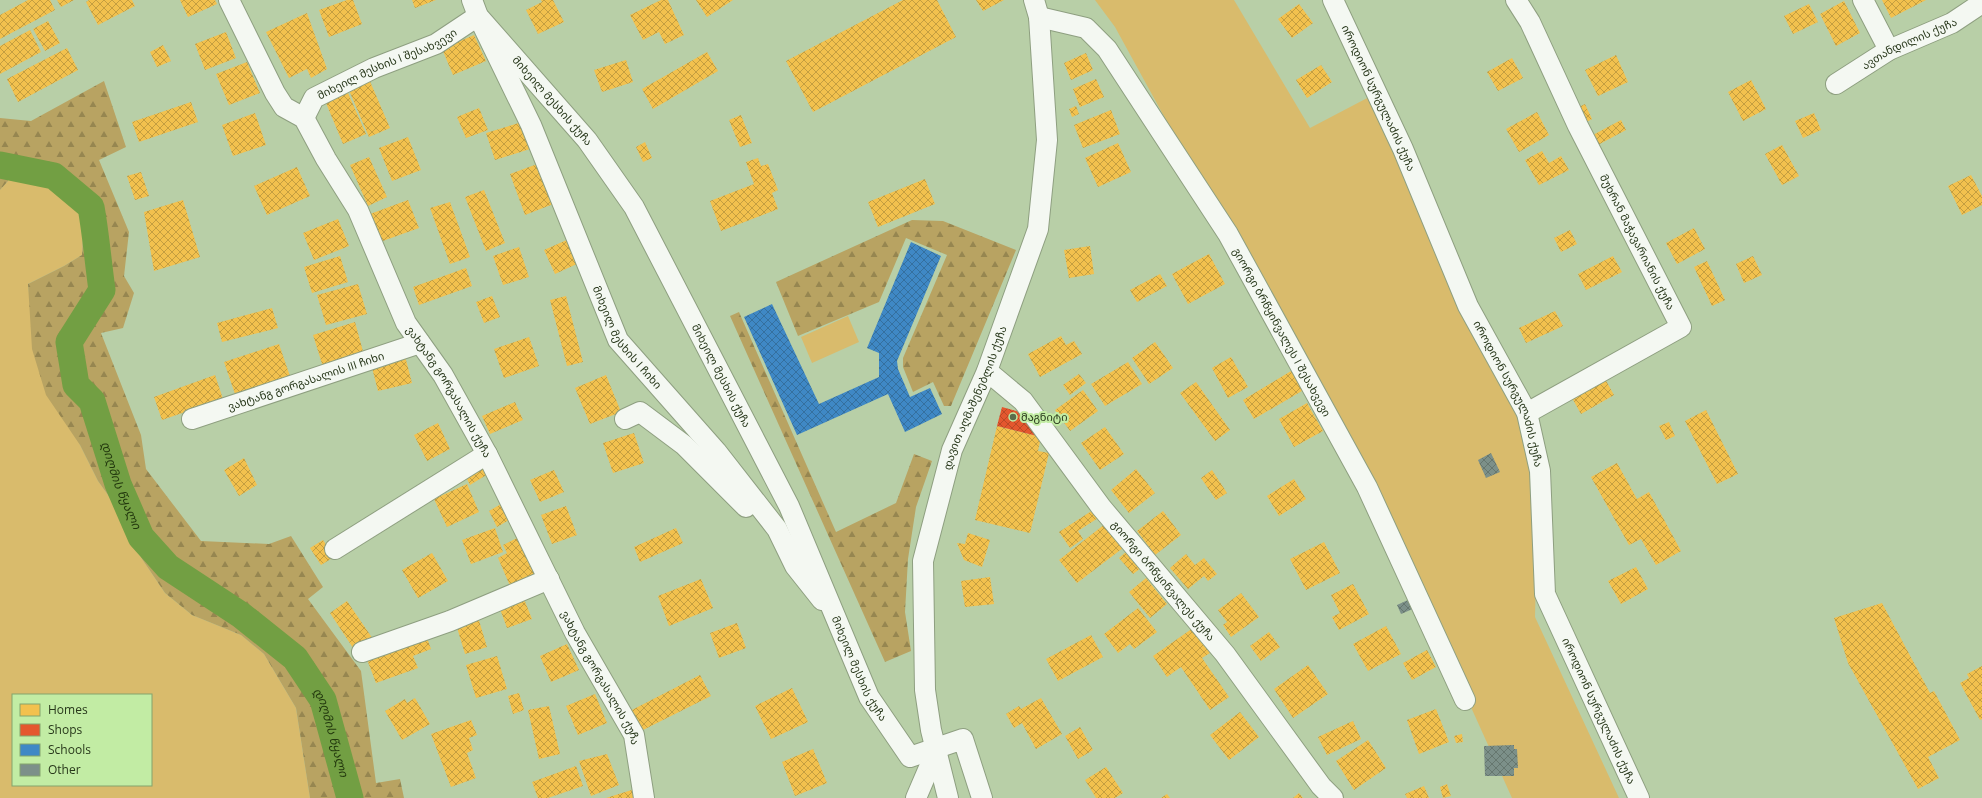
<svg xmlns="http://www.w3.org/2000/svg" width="1982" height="798" viewBox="0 0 1982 798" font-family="'Open Sans','Noto Sans Georgian',sans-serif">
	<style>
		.green { fill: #d9bb6c; fill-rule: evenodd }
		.forest { fill: url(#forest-firs) }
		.homes { fill: url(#homes-cross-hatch) }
		.shops { fill: url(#shops-cross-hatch) }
		.schools { fill: url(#schools-cross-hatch) }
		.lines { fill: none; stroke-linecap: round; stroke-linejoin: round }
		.river { stroke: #729f43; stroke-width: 27 }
		.building { fill: url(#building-cross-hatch) }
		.minor-casing { stroke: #8e9f80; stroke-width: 22 }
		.minor { stroke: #f4f8f2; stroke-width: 20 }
		.poi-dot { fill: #5a6d4c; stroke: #c2eca4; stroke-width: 1.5 }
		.labels { text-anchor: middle; stroke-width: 4; stroke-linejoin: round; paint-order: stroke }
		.street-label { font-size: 11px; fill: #28381b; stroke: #c2eca4 }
		.poi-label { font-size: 11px; fill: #28381b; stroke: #c2eca4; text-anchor: start }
		.water-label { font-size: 12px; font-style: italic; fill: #23390e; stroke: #c2eca4 }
	</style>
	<defs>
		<pattern id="forest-firs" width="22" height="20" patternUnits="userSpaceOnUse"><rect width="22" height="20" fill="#b8a362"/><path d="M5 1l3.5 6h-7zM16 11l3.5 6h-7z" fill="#968650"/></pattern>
		<pattern id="homes-cross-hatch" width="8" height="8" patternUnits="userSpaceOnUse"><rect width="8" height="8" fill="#f2c14e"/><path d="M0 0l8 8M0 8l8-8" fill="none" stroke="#c49e40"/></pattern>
		<pattern id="shops-cross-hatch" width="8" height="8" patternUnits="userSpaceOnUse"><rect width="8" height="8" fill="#e4572e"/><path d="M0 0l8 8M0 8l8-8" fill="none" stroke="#b94926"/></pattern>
		<pattern id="schools-cross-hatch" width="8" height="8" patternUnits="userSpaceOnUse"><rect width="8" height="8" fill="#3f88c5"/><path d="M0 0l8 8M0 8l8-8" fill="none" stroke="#35709f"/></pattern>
		<pattern id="building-cross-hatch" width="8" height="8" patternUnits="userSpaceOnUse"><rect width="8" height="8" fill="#7c9089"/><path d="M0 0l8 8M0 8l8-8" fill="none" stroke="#66776f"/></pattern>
	</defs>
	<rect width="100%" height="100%" fill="#b8cfa7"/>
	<path class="green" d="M1095,0h139l76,128 63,-33 141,301 24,95 -3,126 84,181h-107l-121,-268 -276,-503z
		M7,159h28l49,57 -2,39 -18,11 -36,18 3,26 49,135 18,36 15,21 29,57 23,34 27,22 49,20 23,19 32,54 14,90h-310v-608l8,-9zM13,695h138v90h-138z
		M848,316l11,26 -47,21 -11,-26z"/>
	<path class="forest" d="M104,81l22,66 -27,13 30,72 -5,44 10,17 -11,35 -22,5 40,102 5,34 55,72 68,3 22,-8 32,51 -15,12 53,72 15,112 24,-4 4,19h-94l-14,-90 -32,-54 -23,-19 -49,-20 -27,-22 -23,-34 -29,-57 -15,-21 -18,-36 -34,-50 -14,-46 -4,-65 36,-18 18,-11 2,-39 -49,-57h-28l1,22 -8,9v-72l31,3z
		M912,220l31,1 73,29 -65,156h-7l-11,-24 -20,10 -10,-25v-9l44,-103 -41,-17 -27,64 -81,34 -22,-54z
		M739,312l97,220 60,-29 18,-49 18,7 -16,46 -8,52 -3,53 6,39 -26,11 -155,-346z"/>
	<path class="homes" d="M28,0h22l5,10 -55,29v-24z
		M57,0h17l-13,7z
		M89,0h43l3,6 -37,19 -12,-23z
		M180,0h35l2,4 -29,13z
		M347,0h6l9,24 -33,13 -10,-27z
		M412,0h24l-21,8z
		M541,0h12l11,22 -26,12 -12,-24 16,-8z
		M661,0h7l16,35 -19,9 -6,-12 -16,8 -13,-25z
		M696,0h37l-26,17z
		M903,0h34l19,37 -143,75 -27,-51z
		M976,0h28l-21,11z
		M1882,0h44l-35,18z
		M1844,1l16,32 -24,13 -16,-32z
		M1299,4l14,19 -21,15 -14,-19z
		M1809,4l9,18 -25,12 -9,-18z
		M307,13l20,56 -16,9 -4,-9 -18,9 -23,-46z
		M48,21l12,22 -15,8 -12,-22z
		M30,30l11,22 -41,22v-28z
		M226,32l10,26 -31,12 -10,-26z
		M474,35l12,26 -33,14 -11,-26z
		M163,45l8,16 -14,6 -7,-15z
		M67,48l11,22 -60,32 -11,-23z
		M707,52l11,19 -65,38 -11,-20z
		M1086,53l7,17 -22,10 -7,-17z
		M1616,55l12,27 -30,14 -13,-26z
		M1512,58l11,20 -25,13 -11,-19z
		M626,60l7,22 -31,10 -8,-22z
		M247,62l13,31 -31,12 -13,-31z
		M1321,65l11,17 -25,16 -11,-18z
		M369,79l21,49 -21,9 -21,-49z
		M1096,79l8,18 -24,10 -7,-18z
		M1751,80l15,29 -23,12 -15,-29z
		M348,93l18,41 -23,10 -17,-41z
		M191,102l7,20 -59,20 -7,-20z
		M1585,104l7,15 -7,4 -8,-15z
		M1076,106l3,8 -7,3 -3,-8z
		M479,108l9,22 -22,8 -9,-21z
		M1111,110l9,24 -37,14 -9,-23z
		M1537,112l12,23 -30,17 -13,-23z
		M255,113l11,32 -33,11 -11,-31z
		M1814,113l7,17 -18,8 -8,-17z
		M741,115l11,28 -12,4 -11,-27z
		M1621,120l5,10 -30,16 -5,-10z
		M522,122l8,27 -35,11 -9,-27z
		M408,137l13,33 -29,11 -13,-33z
		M645,142l7,16 -9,4 -7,-15z
		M1118,143l13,29 -33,15 -13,-29z
		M1782,145l17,31 -17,9 -17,-31z
		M1542,151l7,12 12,-7 8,14 -30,15 -14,-25z
		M369,157l18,40 -19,9 -18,-41z
		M758,158l3,8 7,-2 10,26 -6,3 6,16 -57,22 -11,-30 44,-17 -8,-22z
		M540,163l16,40 -31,12 -15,-41z
		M297,167l13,29 -43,19 -13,-29z
		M141,172l8,24 -14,4 -8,-24z
		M1971,175l11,21v9l-20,10 -14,-29z
		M925,179l10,25 -57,23 -10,-25z
		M484,190l21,53 -19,8 -21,-54z
		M183,200l17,57 -46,14 -10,-59z
		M408,200l11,28 -39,14 -10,-28z
		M450,202l20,55 -20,7 -20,-56z
		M338,219l11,27 -35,14 -11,-27z
		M1694,228l11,21 -28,15 -11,-21z
		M1570,230l7,14 -16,8 -7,-14z
		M569,239l10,24 -24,11 -11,-24z
		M1090,246l4,28 -25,4 -5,-28z
		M519,247l10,30 -26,8 -10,-29z
		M1209,254l16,30 -37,20 -16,-30z
		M340,256l8,26 -36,11 -8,-26z
		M1613,256l9,16 -36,18 -8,-16z
		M1753,256l9,19 -18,8 -8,-19z
		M1707,261l18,39 -13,6 -18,-39z
		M466,268l6,18 -53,19 -6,-18z
		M1160,274l7,12 -30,16 -7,-12z
		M358,284l9,30 -41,11 -9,-30z
		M492,296l8,21 -16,6 -8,-21z
		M566,296l17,66 -16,4 -17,-66z
		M272,308l6,20 -56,14 -5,-19z
		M1555,311l8,15 -37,17 -7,-15z
		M355,322l9,33 -41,12 -10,-32z
		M1061,336l5,9 8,-4 8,13 -42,23 -12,-23z
		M529,337l10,29 -35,12 -10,-29z
		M1155,342l18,26 -24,16 -17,-26z
		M279,344l12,35 -55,18 -12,-35z
		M405,356l7,27 -34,8 -7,-27z
		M1231,357l17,30 -20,11 -16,-30z
		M1128,362l14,22 -37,22 -14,-22z
		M1296,368l11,20 -53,31 -11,-19z
		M1079,374l7,9 -16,12 -7,-10z
		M215,375l8,24 -61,21 -8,-23z
		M606,375l15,37 -31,12 -15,-36z
		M1605,379l9,16 -33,19 -9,-16z
		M1196,382l34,48 -15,11 -35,-48z
		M1083,390l15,21 -28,20 -15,-21z
		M515,402l8,18 -33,14 -8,-18z
		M1307,403l16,28 -29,16 -15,-28z
		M1706,410l32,64 -21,10 -32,-63z
		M1669,422l6,14 -9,4 -7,-14z
		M438,423l12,26 -23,12 -13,-26z
		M997,426l44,11 -3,14 11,2 -19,80 -55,-13z
		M1105,427l19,27 -24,16 -19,-27z
		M634,433l10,30 -31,10 -10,-30z
		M244,458l13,27 -18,11 -15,-26z
		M1617,463l20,36 12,-7 32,59 -25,14 -15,-26 -12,6 -38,-68z
		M483,464l5,10 -18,11 -5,-10z
		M1136,469l19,24 -26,20 -18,-23z
		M554,470l10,22 -24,10 -10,-22z
		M1212,470l15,23 -11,7 -15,-22z
		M1294,479l12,20 -27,17 -12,-20z
		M467,484l12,28 -32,15 -13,-28z
		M501,504l8,16 -12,7 -8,-16z
		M566,506l11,29 -25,9 -11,-29z
		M1093,510l5,8 -20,13 5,8 -13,9 -11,-16z
		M1163,511l18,24 -26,20 -18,-24z
		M1105,524l18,24 -46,35 -18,-23z
		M495,528l8,24 -32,12 -9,-24z
		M676,528l7,15 -43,19 -6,-15z
		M968,533l22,7 -8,27 -18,-7 -7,-17 8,1z
		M519,537l19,37 -27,14 -13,-30 9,-5 -4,-8z
		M323,540l11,17 -13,8 -11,-17z
		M1324,542l16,31 -34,17 -16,-31z
		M1127,551l14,17 -8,6 -14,-16z
		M432,553l16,28 -30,17 -16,-28z
		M1186,554l9,11 9,-7 13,16 -9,7 -4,-5 -16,13 -18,-21z
		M1636,567l12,22 -27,15 -13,-23z
		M990,577l4,27 -29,3 -4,-26z
		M1146,578l21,26 -17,14 -21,-26z
		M701,579l12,29 -44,18 -11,-30z
		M1353,584l16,30 -30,16 -7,-13 8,-4 -9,-18z
		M1241,593l18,24 -28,20 -8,-12 4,-3 -9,-12z
		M524,599l8,20 -25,9 -7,-19z
		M347,601l28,41 -18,12 -27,-41z
		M1882,603l48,90 4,-2 26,49 -32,17 11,21 -21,11 -70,-126 -14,-45z
		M1138,608l19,24 -23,17 -4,-5 -12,9 -14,-19z
		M477,614l10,33 -22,7 -10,-33z
		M737,623l9,25 -27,10 -9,-25z
		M1386,626l15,28 -33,17 -15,-27z
		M1193,628l17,25 -8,5 27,39 -19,13 -29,-43 -14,10 -14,-21z
		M1269,632l11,15 -19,14 -11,-15z
		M426,635l5,14 -18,7 5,12 -42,15 -10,-26z
		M1091,635l12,22 -45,24 -12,-22z
		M567,644l12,26 -28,12 -11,-26z
		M1427,650l9,17 -24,13 -9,-17z
		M497,656l10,33 -31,9 -10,-33z
		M1308,665l20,29 -35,24 -19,-29z
		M1982,666v53l-2,1 -20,-37 9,-5 -2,-4z
		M700,675l11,21 -70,35 -11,-20z
		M792,688l16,34 -37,17 -16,-33z
		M519,693l5,17 -11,4 -5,-18z
		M595,694l12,29 -29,12 -12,-29z
		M415,698l15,26 -28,16 -17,-29 20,-12 2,4z
		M1041,698l21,36 -26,15 -14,-26 -8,5 -8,-14 13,-8 2,3z
		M549,706l11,48 -21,5 -11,-49z
		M1436,709l13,33 -30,12 -12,-34z
		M1240,712l19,25 -30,23 -19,-25z
		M471,720l6,15 -8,3 4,12 -6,3 9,25 -25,9 -20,-53z
		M1353,721l8,18 -34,16 -9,-18z
		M1080,727l13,23 -15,9 -13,-23z
		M1462,734l1,8 -7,1 -2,-7z
		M1368,740l18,28 -32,22 -18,-29z
		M813,749l14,34 -32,13 -13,-34z
		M607,754l12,31 -28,11 -12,-35z
		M576,766l7,20 -35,12h-10l-6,-16z
		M1106,767l17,26 -8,5h-19l-11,-18z
		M1447,784l4,12 -8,2 -3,-11z
		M1424,786l5,12h-22l-2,-4z
		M638,788l3,10h-35z
		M1299,793l4,5h-10z
		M1167,794l3,4h-9z"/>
	<path class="shops" d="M1002,407l18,5 21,25 -44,-11z"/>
	<path class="schools" d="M911,242l30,14 -44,105 1,8 12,28 20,-9 12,26 -37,18 -17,-38 -91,41 -53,-118 28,-13 47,100 60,-27v-24l-12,-5z"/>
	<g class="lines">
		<path class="river" id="s1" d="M0,165l54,11 37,31c5,28 7,55 11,83l-33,52 7,43 16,16 26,83 23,53 27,30 73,48 54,43 28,42 27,98"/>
	</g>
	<path class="building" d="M1491,453l9,19 -14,6 -8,-18z
		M1410,599l5,9 -14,6 -4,-9z
		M1514,745v4h3l1,19h-4v8h-29l-1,-30z"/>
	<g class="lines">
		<defs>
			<g id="minor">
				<path id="s2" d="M229,0l46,93 9,14 20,11 22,41 32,51 48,113 37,52 44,79 88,179 59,102 10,63"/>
				<path id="s3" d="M472,0l6,16 109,124 47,67 155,299 80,191 41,60 53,-18 19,59"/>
				<path id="s4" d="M1333,0l70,149 65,157 59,107 13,58 5,123 94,204"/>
				<path id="s5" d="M1516,0l14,22 48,104 103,201 -154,86"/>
				<path d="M1863,0l26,50"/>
				<path id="s6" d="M1039,17l47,11 21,21 121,185 139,253 98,213"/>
				<path id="s7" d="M1836,84l53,-34 63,-27 30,-20"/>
				<path id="s8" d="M304,118l10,-20 60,-30 62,-24 42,-28 53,109 87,215 98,111 61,78 18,37 27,34"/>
				<path id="s9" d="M987,371l36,30 78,106 124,147 96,132 12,12"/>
				<path id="s10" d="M192,419l228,-76"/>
				<path d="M625,419l15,-7 44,33 62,62"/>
				<path d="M335,549l152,-95"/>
				<path d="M362,652l88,-31 99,-42"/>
				<path d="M916,798l21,-49"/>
				<path id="s11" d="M948,798l-17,-68 -6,-40 -2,-129 29,-111 35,-79 51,-142 9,-89 -8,-123 -5,-17"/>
			</g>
		</defs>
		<use href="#minor" class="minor-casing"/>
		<use href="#minor" class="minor"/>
	</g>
	<circle class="poi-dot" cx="1013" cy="417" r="4"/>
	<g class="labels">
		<g class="street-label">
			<text dy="4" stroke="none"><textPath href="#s7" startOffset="84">ავთანდილის ქუჩა</textPath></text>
			<text dy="4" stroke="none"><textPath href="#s8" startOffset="103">მიხეილ მესხის I შესახვევი</textPath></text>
			<text dy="4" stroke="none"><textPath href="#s4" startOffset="108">იროდიონ სურგულაძის ქუჩა</textPath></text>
			<text dy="4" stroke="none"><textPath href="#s3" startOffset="130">მიხეილ მესხის ქუჩა</textPath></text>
			<text dy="4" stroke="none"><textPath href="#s5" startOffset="271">მუხრან მაჭავარიანის ქუჩა</textPath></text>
			<text dy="4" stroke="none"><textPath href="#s6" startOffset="411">გიორგი ბრწყინვალეს I შესახვევი</textPath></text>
			<text dy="4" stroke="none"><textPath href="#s8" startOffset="562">მიხეილ მესხის I ჩიხი</textPath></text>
			<text dy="4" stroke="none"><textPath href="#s3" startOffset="454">მიხეილ მესხის ქუჩა</textPath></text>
			<text dy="4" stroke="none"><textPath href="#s10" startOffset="120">ვახტანგ გორგასალის III ჩიხი</textPath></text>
			<text dy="4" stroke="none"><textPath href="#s2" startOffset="454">ვახტანგ გორგასალის ქუჩა</textPath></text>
			<text dy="4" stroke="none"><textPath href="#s4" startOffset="432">იროდიონ სურგულაძის ქუჩა</textPath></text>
			<text dy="4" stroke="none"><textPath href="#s11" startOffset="411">დავით აღმაშენებლის ქუჩა</textPath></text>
			<text dy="4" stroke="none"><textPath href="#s9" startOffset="275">გიორგი ბრწყინვალეს ქუჩა</textPath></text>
			<text dy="4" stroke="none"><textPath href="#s3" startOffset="778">მიხეილ მესხის ქუჩა</textPath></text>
			<text dy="4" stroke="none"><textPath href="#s2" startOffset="778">ვახტანგ გორგასალის ქუჩა</textPath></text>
			<text dy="4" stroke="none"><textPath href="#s4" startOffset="768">იროდიონ სურგულაძის ქუჩა</textPath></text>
		</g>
		<g class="poi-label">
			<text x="1021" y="421">მაგნიტი</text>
		</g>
		<g class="water-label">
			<text dy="4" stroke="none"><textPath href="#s1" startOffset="404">დიღმის წყალი</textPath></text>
			<text dy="4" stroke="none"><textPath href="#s1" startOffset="740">დიღმის წყალი</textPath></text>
		</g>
	</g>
	<rect x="12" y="694" width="140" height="92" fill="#c2eca4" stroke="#84a46d"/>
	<rect x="20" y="704" width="20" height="12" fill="#f2c14e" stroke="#84a46d"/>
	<text x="48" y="714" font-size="12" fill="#28381b">Homes</text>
	<rect x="20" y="724" width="20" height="12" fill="#e4572e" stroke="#84a46d"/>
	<text x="48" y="734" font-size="12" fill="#28381b">Shops</text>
	<rect x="20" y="744" width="20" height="12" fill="#3f88c5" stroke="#84a46d"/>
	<text x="48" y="754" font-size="12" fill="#28381b">Schools</text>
	<rect x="20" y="764" width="20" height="12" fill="#7c9089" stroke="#84a46d"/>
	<text x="48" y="774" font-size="12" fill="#28381b">Other</text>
</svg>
